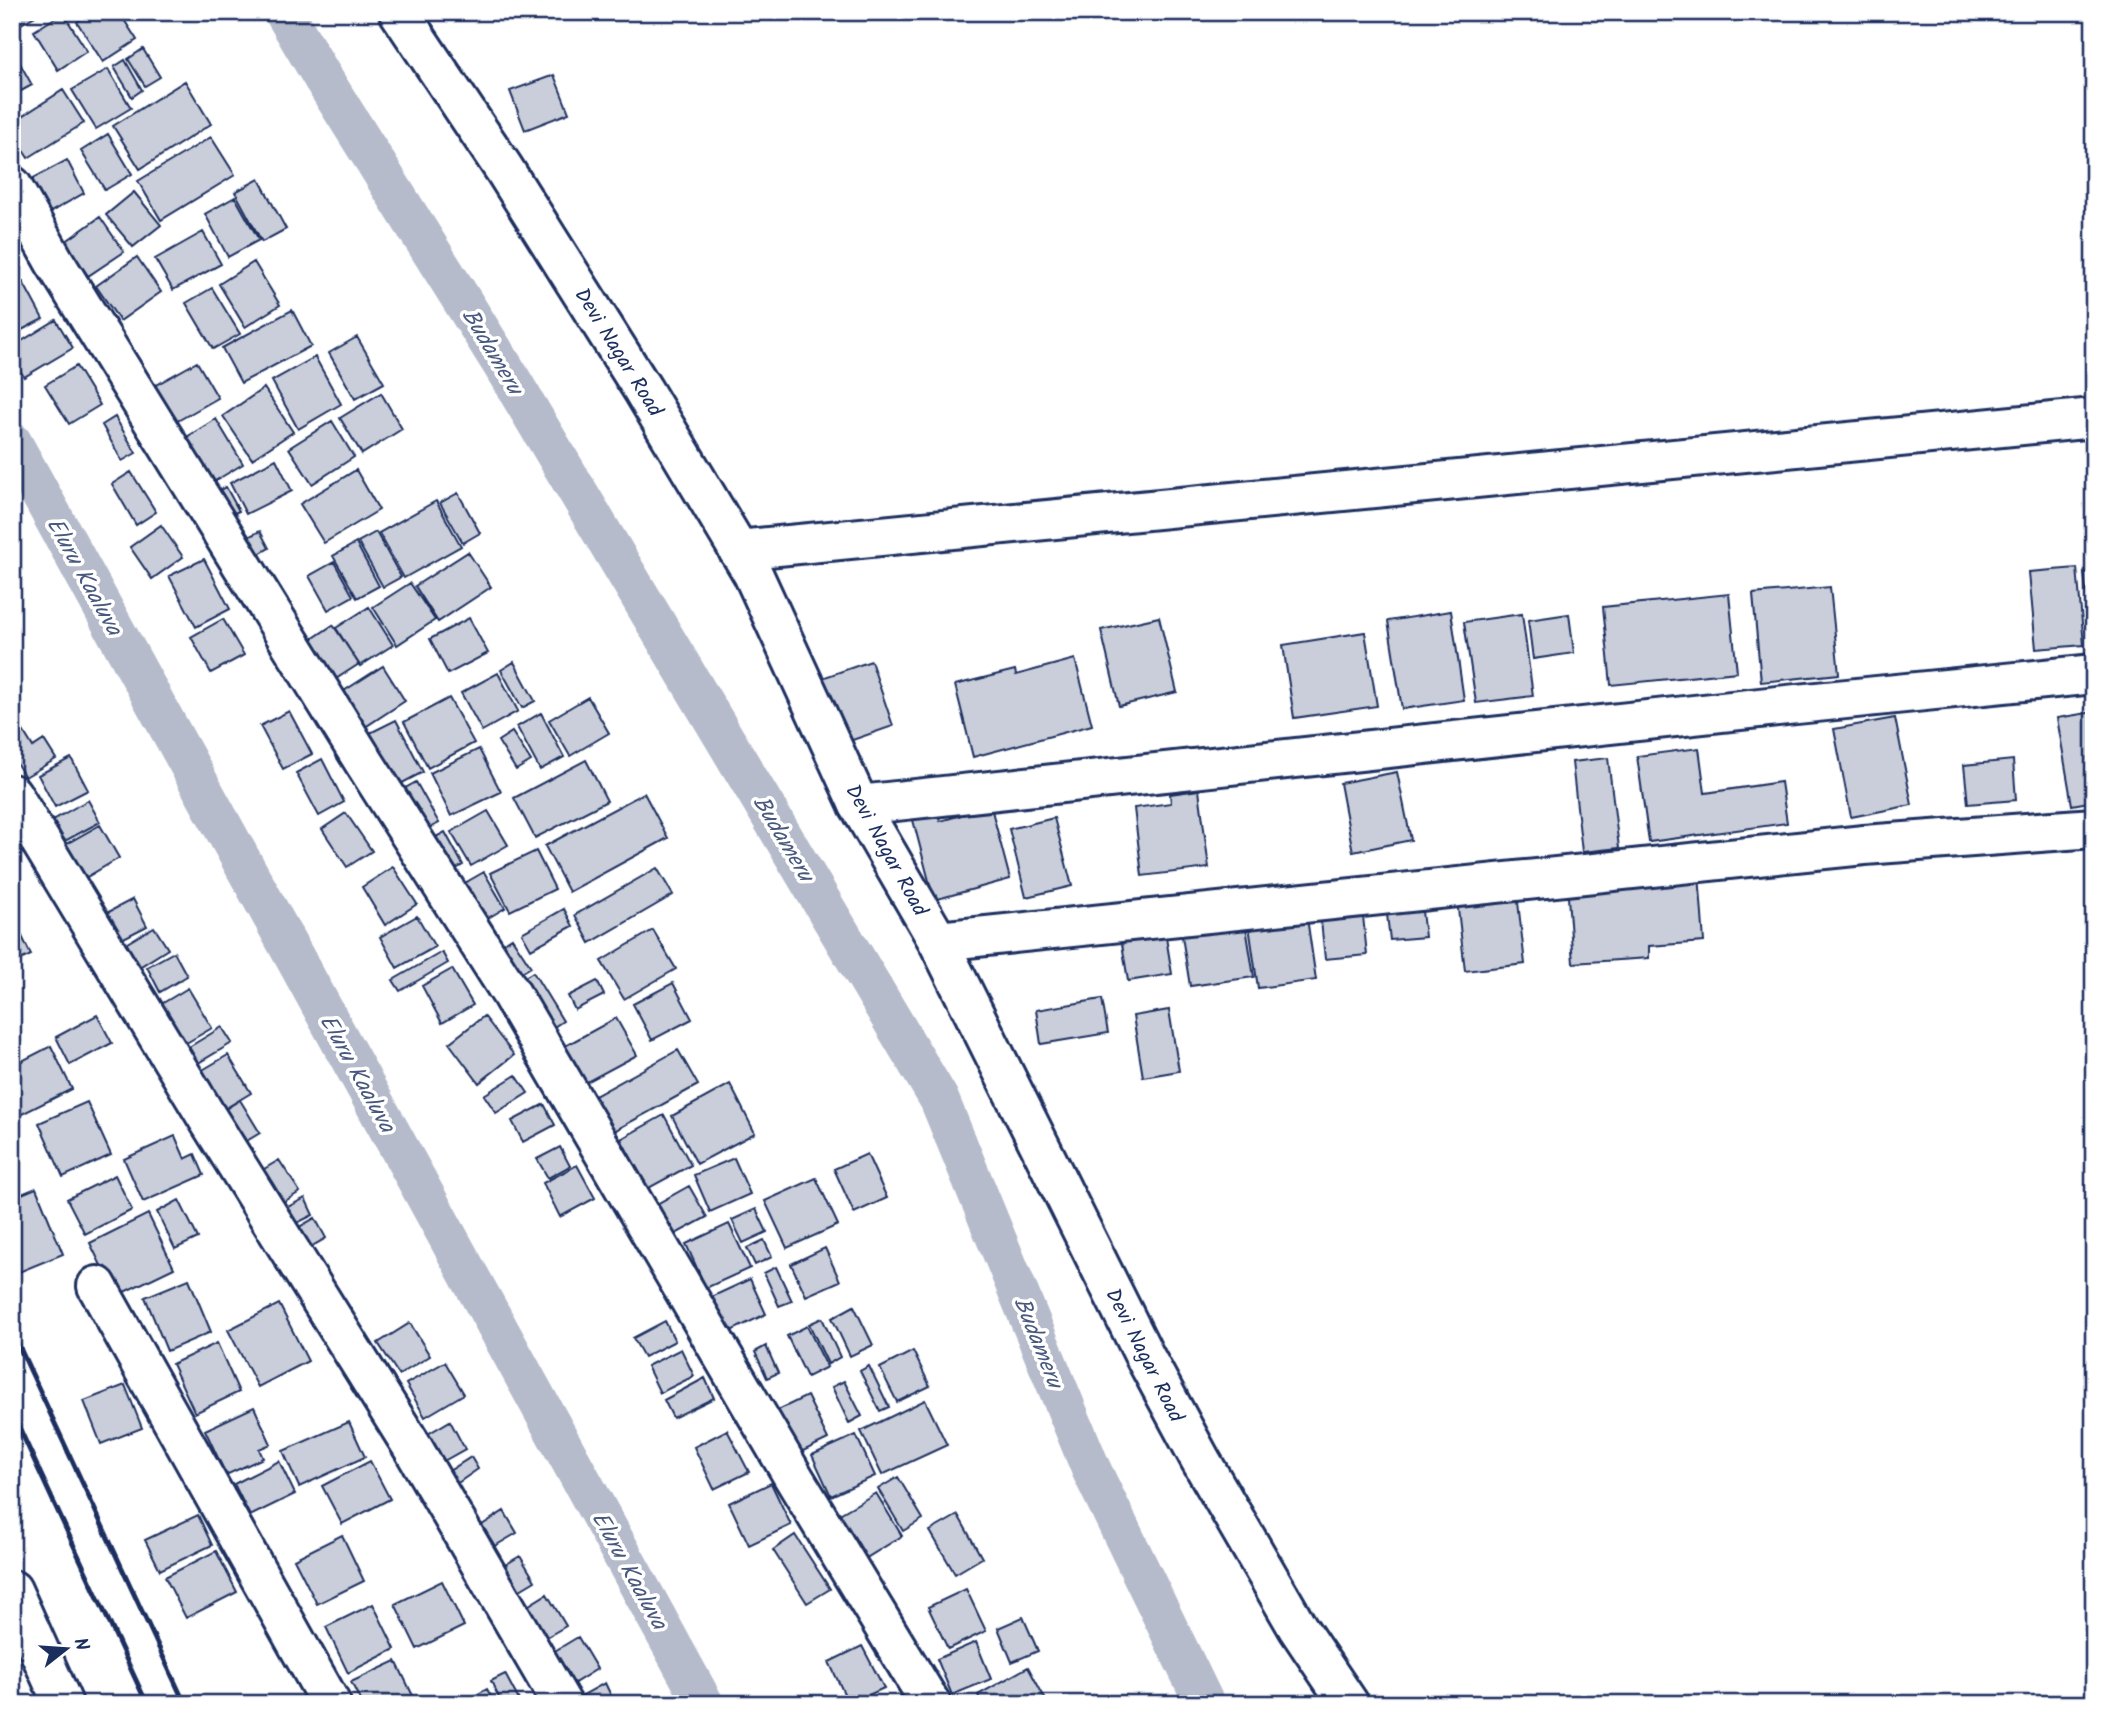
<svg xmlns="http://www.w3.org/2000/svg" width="2106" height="1716" viewBox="0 0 2106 1716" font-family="Kalam,sans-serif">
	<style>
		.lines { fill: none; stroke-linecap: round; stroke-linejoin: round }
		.canal { stroke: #b5bbca; stroke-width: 40 }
		.building { fill: #caceda; stroke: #1b2f5e; stroke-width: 2 }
		.minor-casing { stroke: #1b2f5e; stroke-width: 44 }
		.tertiary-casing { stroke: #1b2f5e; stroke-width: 44 }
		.minor { stroke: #fff; stroke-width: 38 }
		.tertiary { stroke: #fff; stroke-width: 38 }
		.rail { stroke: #1b2f5e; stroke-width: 5 }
		.labels { text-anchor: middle; stroke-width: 7; stroke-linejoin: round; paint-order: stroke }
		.street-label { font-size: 21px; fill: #1b2f5e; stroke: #fff }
		.water-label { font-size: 23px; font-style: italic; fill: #49597e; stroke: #fff }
	</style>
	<rect width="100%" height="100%" fill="#fff"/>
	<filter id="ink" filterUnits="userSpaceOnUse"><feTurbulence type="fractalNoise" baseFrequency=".0143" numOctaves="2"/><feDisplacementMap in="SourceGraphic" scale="14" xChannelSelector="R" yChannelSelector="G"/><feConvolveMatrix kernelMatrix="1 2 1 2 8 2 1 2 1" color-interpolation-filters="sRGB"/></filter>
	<g filter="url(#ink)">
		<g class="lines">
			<path class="canal" d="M284,12l40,68 179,286 436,733 152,370 114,235
				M12,442l692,1262"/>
		</g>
		<path class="building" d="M12,12h30l-26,15 -4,-6z
			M92,12h27l18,28 -34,22 -26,-40z
			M63,13l24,38 -29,19 -24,-39z
			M12,49l20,36 -20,11z
			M143,49l17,28 -15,9 -17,-27z
			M125,60l17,30 -10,7 -18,-30z
			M108,69l23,39 -35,21 -24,-39z
			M554,75l15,38 -44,17 -15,-39z
			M185,81l26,43 -71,45 -27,-43z
			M63,90l21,33 -56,35 -16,-25v-10z
			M108,134l24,40 -27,16 -24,-39z
			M211,137l24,38 -74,45 -23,-39z
			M67,160l17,33 -37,21 -17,-34z
			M259,179l27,50 -24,13 -27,-50z
			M134,192l27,33 -28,22 -27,-32z
			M235,197l24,43 -31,17 -23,-43z
			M100,217l24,35 -36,24 -23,-34z
			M203,232l18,32 -48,26 -18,-31z
			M137,257l24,35 -41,29 -24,-35z
			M254,262l26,43 -35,22 -26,-43z
			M23,282l20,37 -31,16v-48z
			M212,288l28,46 -27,15 -27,-46z
			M292,310l19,36 -70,37 -19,-35z
			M56,320l17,28 -49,29 -12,-21v-9z
			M357,337l27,46 -29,16 -26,-46z
			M315,357l26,47 -43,25 -26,-48z
			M197,362l21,36 -51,29 -20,-37z
			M76,366l24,39 -31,19 -24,-39z
			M264,388l29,44 -41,27 -29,-43z
			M381,393l21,36 -40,25 -22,-36z
			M115,417l21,36 -14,8 -20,-36z
			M216,419l27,45 -33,20 -28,-44z
			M332,421l22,36 -42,27 -23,-36z
			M276,459l16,32 -46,23 -16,-31z
			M356,470l23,40 -55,33 -24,-39z
			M131,472l25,40 -20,13 -24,-41z
			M226,487l13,24 -18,8 -12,-24z
			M458,493l22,40 -17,10 -23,-40z
			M436,501l25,45 -57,32 -25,-45z
			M161,525l22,32 -31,22 -22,-32z
			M260,531l9,17 -17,10 -10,-18z
			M376,532l25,45 -18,10 -25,-45z
			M356,543l23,43 -22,12 -24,-42z
			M468,552l23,35 -53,35 -23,-36z
			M204,559l26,50 -34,18 -27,-51z
			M334,562l19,34 -25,14 -19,-34z
			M2077,568l7,77 -48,4 -7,-77z
			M2094,572v75h-1l-9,-74z
			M410,583l25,37 -38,25 -24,-38z
			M1830,587l9,87 -78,8 -8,-88z
			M1729,594l8,78 -126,13 -8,-78z
			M369,607l24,38 -33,21 -24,-38z
			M1451,611l13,89 -62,9 -14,-88z
			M1522,614l11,82 -57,7 -12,-81z
			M1569,614l5,39 -41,6 -5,-39z
			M1159,617l18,75 -58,14 -18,-76z
			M469,618l19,35 -40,21 -18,-35z
			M223,619l21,36 -33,18 -20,-36z
			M333,625l26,39 -31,20 -25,-39z
			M1365,632l12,74 -83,12 -11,-73z
			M1075,659l17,66 -119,32 -18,-72 60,-15 1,5z
			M871,661l22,65 -52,18 -22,-65z
			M514,662l21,39 -13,7 -21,-38z
			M383,666l22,35 -46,30 -23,-35z
			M498,673l20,38 -36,20 -21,-38z
			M588,697l21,36 -39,23 -21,-36z
			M449,698l25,45 -46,25 -24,-46z
			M289,711l23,43 -29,15 -23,-43z
			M2094,712v89l-22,4 -15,-87z
			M541,713l23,44 -24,13 -23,-43z
			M14,716l19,31 11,-7 12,19 -31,18 -13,-21v-39z
			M1895,718l17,87 -61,12 -17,-88z
			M396,720l27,52 -30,16 -27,-53z
			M512,732l19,29 -15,9 -18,-29z
			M1699,748l6,45 76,-11 6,41 -138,19 -12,-86z
			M479,749l22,43 -50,24 -21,-43z
			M71,758l17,32 -33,17 -17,-32z
			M1608,758l11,90 -37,4 -10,-90z
			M322,759l22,43 -25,14 -23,-43z
			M586,760l21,41 -72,37 -21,-40z
			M2013,760l3,40 -48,4 -4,-39z
			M1397,772l14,68 -58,12 -13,-69z
			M416,782l23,41 -22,12 -22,-41z
			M1199,790l10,78 -67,8 -8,-68 37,-5 -1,-9z
			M644,793l24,45 -99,54 -24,-46z
			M88,800l12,22 -35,19 -12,-21z
			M991,807l19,72 -76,21 -21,-80 25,-6 2,7z
			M488,811l20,34 -37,21 -20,-34z
			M346,813l26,38 -25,16 -25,-38z
			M1054,818l18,68 -46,11 -17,-68z
			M100,825l19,33 -39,23 -19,-34z
			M445,832l18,33 -22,13 -20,-33z
			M536,851l19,38 -45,22 -20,-38z
			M393,867l24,37 -32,21 -23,-38z
			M657,868l16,27 -83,48 -15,-28z
			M484,872l21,36 -27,16 -22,-36z
			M1699,874l5,68 -55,4v12l-76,5 -6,-79z
			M1517,893l8,71 -60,7 -8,-71z
			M133,899l14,27 -29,15 -15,-26z
			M1421,903l4,34 -35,3 -4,-34z
			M564,909l9,17 -42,23 -9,-16z
			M1306,911l10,69 -58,8 -10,-69z
			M1244,915l10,62 -64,9 -10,-62z
			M417,916l18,31 -38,21 -17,-31z
			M1363,916l4,39 -42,4 -4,-38z
			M1164,925l8,49 -44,7 -8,-50z
			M17,926l14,29 -19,9v-35z
			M154,927l14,22 -32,20 -14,-23z
			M653,930l23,39 -52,30 -23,-38z
			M512,938l19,29 -18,11 -18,-29z
			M174,952l13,24 -27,16 -13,-25z
			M442,952l6,11 -48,28 -7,-11z
			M452,969l21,36 -31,18 -20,-37z
			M533,972l30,49 -17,11 -30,-50z
			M597,981l7,14 -29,15 -7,-14z
			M673,983l19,36 -40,21 -19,-36z
			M188,988l24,40 -36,21 -23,-40z
			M1102,999l6,34 -67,11 -5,-34z
			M1169,1010l10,61 -36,6 -10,-61z
			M97,1015l15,28 -42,22 -14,-28z
			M484,1016l30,39 -35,28 -30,-40z
			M616,1018l21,37 -52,28 -20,-37z
			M222,1027l10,16 -44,26 -9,-16z
			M51,1046l21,43 -60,30v-53z
			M678,1050l20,35 -91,50 -19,-35z
			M228,1055l23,38 -35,21 -22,-39z
			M516,1075l12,18 -32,20 -12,-18z
			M730,1084l25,49 -58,31 -25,-48z
			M240,1100l20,33 -22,13 -19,-33z
			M87,1102l24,53 -48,22 -24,-54z
			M544,1104l11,21 -32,17 -11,-21z
			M664,1115l27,50 -44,24 -26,-50z
			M175,1136l10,23 10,-5 9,21 -61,27 -19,-43z
			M560,1147l10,19 -22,12 -11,-19z
			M867,1154l20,44 -33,15 -20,-44z
			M734,1158l16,36 -40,18 -16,-37z
			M279,1160l21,32 -25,15 -21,-32z
			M577,1165l18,33 -35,19 -17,-34z
			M115,1175l17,35 -47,24 -18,-35z
			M816,1178l22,47 -51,23 -22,-47z
			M689,1186l18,31 -33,18 -17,-31z
			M36,1188l27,66 -44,18 -7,-18v-56z
			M305,1198l8,17 -28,14 -9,-16z
			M179,1200l19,38 -23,11 -18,-37z
			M756,1209l11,23 -24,11 -11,-23z
			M148,1214l26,54 -58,28 -26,-53z
			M315,1218l11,20 -26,15 -11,-20z
			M729,1224l21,44 -44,20 -20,-44z
			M764,1240l8,17 -17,8 -8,-17z
			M825,1248l15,33 -34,15 -15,-32z
			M776,1267l16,34 -13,5 -15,-33z
			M189,1279l22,53 -44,19 -22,-54z
			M750,1279l16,35 -41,20 -16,-36z
			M279,1304l29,57 -50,26 -30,-57z
			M854,1306l19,39 -23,11 -18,-38z
			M822,1318l18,39 -12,7 -19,-40z
			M665,1321l10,20 -31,16 -11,-19z
			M410,1323l20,33 -31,19 -21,-32z
			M807,1326l20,41 -20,10 -20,-41z
			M217,1343l22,49 -44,21 -23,-49z
			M766,1346l12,27 -11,5 -12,-26z
			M681,1349l13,27 -34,17 -13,-27z
			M913,1351l17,35 -33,16 -17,-34z
			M445,1362l19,32 -39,23 -19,-33z
			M869,1366l20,41 -9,4 -20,-40z
			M705,1378l9,20 -41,20 -9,-18z
			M844,1381l18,35 -13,7 -17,-36z
			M125,1385l17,43 -41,16 -17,-43z
			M807,1396l21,43 -29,14 -21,-43z
			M925,1400l22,45 -65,30 -21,-44z
			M254,1407l17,37 -12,5 4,9 -37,17 -21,-45z
			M450,1421l15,28 -23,13 -16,-27z
			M349,1422l16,35 -66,30 -16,-36z
			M727,1430l22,42 -35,17 -20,-42z
			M856,1435l19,41 -44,20 -19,-41z
			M471,1457l7,12 -23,16 -9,-12z
			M279,1461l16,33 -45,22 -16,-32z
			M370,1461l20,38 -48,25 -20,-38z
			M898,1477l25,42 -20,12 -25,-42z
			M771,1483l20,42 -42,20 -20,-42z
			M876,1493l26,43 -39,24 -27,-44z
			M504,1511l13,22 -22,13 -13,-21z
			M198,1515l14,30 -52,25 -15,-30z
			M958,1515l24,43 -27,16 -25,-43z
			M342,1535l22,46 -47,23 -23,-45z
			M795,1535l35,54 -23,14 -34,-53z
			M216,1551l21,41 -51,26 -21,-41z
			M520,1556l15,25 -20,12 -15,-25z
			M442,1581l22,45 -47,23 -22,-45z
			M966,1589l20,42 -38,18 -20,-42z
			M547,1594l19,32 -26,15 -19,-31z
			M373,1604l22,45 -47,24 -22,-46z
			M1023,1617l15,34 -26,11 -14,-34z
			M578,1637l19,32 -29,18 -20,-32z
			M976,1642l15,37 -39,16 -15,-36z
			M862,1646l22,42 -35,16 -20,-42z
			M396,1661l21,43h-55l-11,-22z
			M1028,1667l20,37h-66l-4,-9z
			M505,1674l16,30h-19l-11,-23z
			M605,1683l10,21h-34l-3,-6z
			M487,1689l8,15h-21l-3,-6z"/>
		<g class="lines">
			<defs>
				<path id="minor" d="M12,186l42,75 310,501 146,230 284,486 137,226
					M738,550l1356,-132
					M12,794l196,325 205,329 149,256
					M859,805l928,-100 307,-31
					M938,941l926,-96 230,-17
					M97,1286l234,418
					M12,1590l51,114"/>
				<path id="tertiary" d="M399,12l105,157 139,221 110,184 106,231 79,136 207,416 55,102 98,169 51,76"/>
			</defs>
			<use href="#minor" class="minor-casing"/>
			<use href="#tertiary" class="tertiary-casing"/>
			<use href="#minor" class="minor"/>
			<use href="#tertiary" class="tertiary"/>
			<path class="rail" d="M12,1331l173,373
				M12,1412l135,292"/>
		</g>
	</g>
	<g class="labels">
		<g class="street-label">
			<text transform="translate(619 352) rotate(58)" y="7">Devi Nagar Road</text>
			<text transform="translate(887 850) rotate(61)" y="7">Devi Nagar Road</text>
			<text transform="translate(1145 1355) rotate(63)" y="7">Devi Nagar Road</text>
		</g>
		<g class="water-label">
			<text transform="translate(493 351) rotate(59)" y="8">Budameru</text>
			<text transform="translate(85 576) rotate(61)" y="8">Eluru Kaaluva</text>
			<text transform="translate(784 838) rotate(59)" y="8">Budameru</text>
			<text transform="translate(358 1073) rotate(61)" y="8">Eluru Kaaluva</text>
			<text transform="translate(1039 1342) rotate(68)" y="8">Budameru</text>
			<text transform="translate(630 1570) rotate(61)" y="8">Eluru Kaaluva</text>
		</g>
	</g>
	<rect width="2106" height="1716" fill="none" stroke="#fff" stroke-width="42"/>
	<rect x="21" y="21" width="2064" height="1674" fill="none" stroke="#1b2f5e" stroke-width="2.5" filter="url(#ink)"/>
	<g transform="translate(66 1649) rotate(73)" stroke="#ffffff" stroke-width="5" paint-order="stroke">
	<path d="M0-5L12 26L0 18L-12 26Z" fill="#1b2f5e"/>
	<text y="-10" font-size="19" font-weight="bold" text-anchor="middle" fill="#1b2f5e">N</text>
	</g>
</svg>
